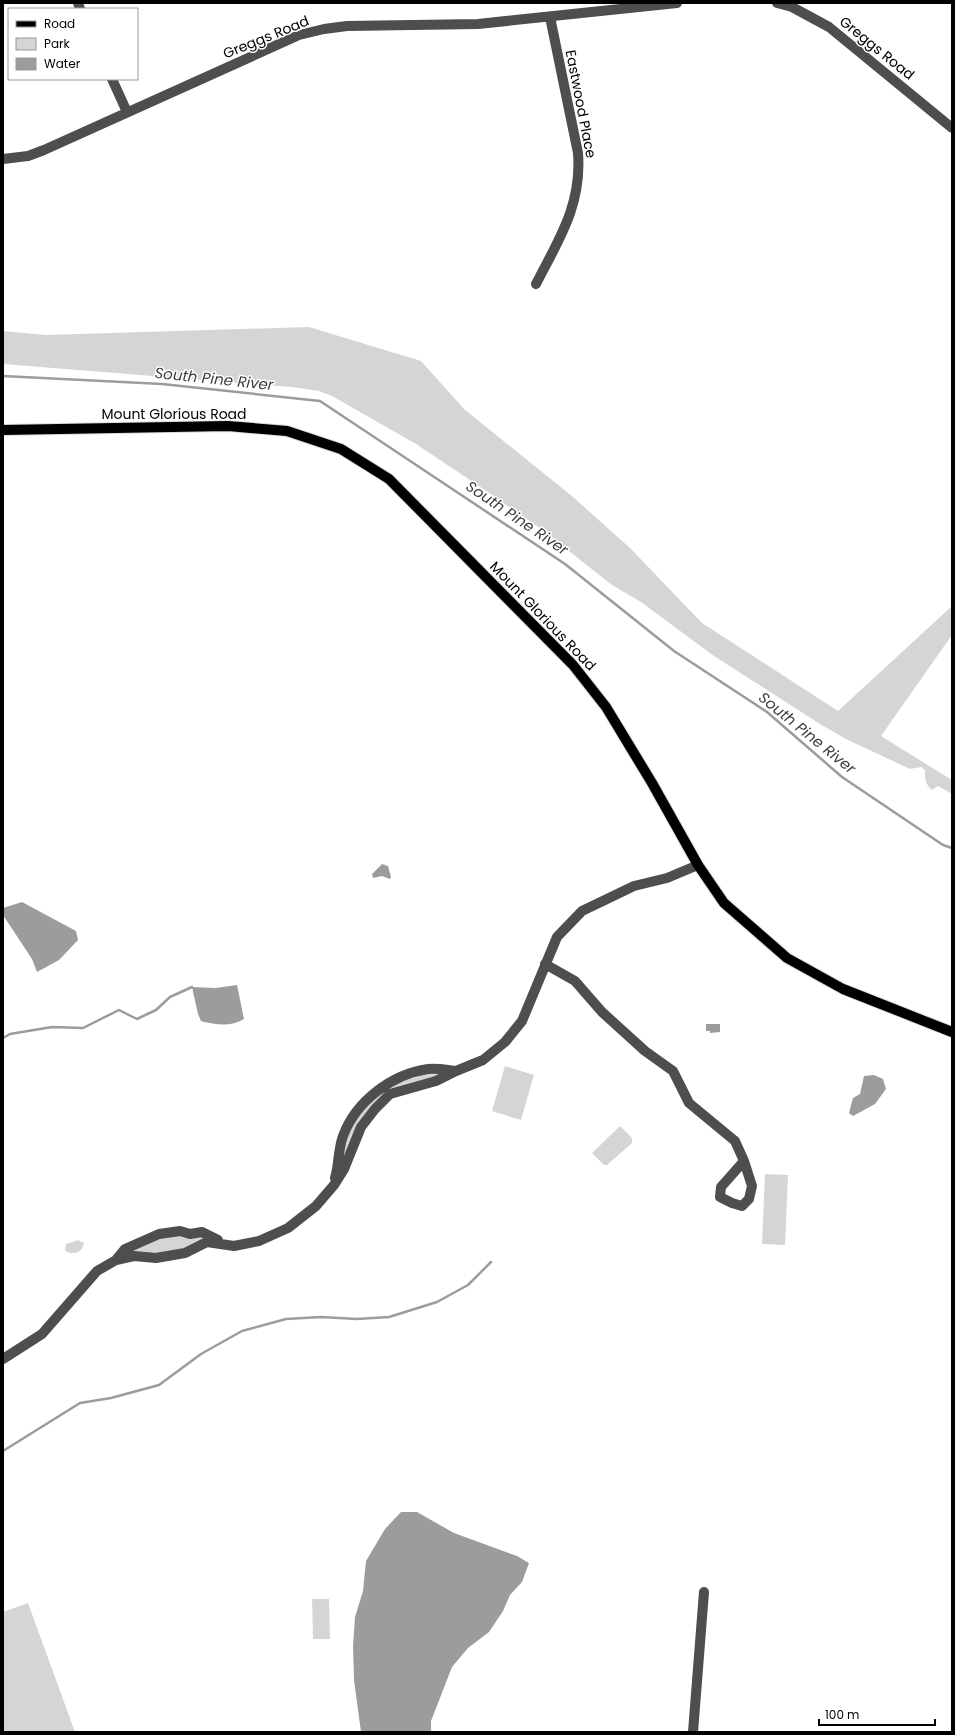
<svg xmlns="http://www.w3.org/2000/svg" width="955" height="1735" viewBox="0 0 955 1735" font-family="Poppins,sans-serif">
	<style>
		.green { fill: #d5d5d5 }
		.water { fill: #9c9c9c }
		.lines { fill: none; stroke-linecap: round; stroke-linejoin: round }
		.stream { stroke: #9c9c9c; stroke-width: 2.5 }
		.major-casing { stroke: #dbdbdb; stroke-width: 12 }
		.minor { stroke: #4e4e4e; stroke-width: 10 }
		.major { stroke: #000; stroke-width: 10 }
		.labels { text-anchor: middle; stroke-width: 3; stroke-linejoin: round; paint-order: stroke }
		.street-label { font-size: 14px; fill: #000; stroke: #fff }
		.water-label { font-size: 15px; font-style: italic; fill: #3d3d3d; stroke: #fff }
	</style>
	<rect width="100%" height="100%" fill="#fff"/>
	<path class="green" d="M309,327l112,34 43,48 109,88 57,51 72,75 136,88 114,-105v29l-71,101 71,44v14l-14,-8 -6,4c-7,-6 -7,-11 -7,-20l-4,-3 -11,2 -64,-30 -26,-15 -106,-68 -73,-54 -29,-17 -71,-56 -65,-45 -60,-40 -84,-48 -13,-5 -27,-4 -289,-23v-33l43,4z
		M505,1066l29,9 -13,45 -29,-9z
		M456,1071l-66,23 -15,15 -38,64 5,-32 30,-46 44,-23z
		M620,1126l12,12v5l-25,22h-3l-12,-12z
		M765,1174l23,1 -3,70 -23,-1z
		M180,1231l37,8 -32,14 -51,3 -9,-7z
		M78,1240l6,3c-1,9 -12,14 -19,7l1,-6z
		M312,1599h17l1,40h-17z
		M28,1603l47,129h-72v-120z"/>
	<path class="water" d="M382,864l6,2 3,11 -1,2 -8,-3 -9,2 -1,-4z
		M22,902l54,29 2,9 -19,20 -22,12 -5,-13 -29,-44v-7z
		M237,985l7,34c-13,8 -28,6 -43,2l-3,-7 -6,-27 24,1z
		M706,1024h14v8l-10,1v-2h-4z
		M874,1075l9,4 3,10 -11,15 -22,12 -4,-3 4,-15 7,-4 4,-18z
		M401,1512h16l37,21 63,23 12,7 -7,19 -12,13 -7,16 -14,21 -21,16 -16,19 -21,54v11h-70l-7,-52 -1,-34 2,-29 8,-26 3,-30 19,-32z"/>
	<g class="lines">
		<path class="stream" d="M3,376l159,8 158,17 245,163 109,87 93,61 75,65 101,68 9,3
			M3,1038l7,-4 42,-7 31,1 36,-18 18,9 19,-9 14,-13 22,-10
			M3,1451l77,-48 31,-5 48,-13 42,-31 41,-23 44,-12 35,-2 36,2 32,-2 48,-15 31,-17 23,-23"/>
		<defs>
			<path id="major" d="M3,430l225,-4 59,5 54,18 48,30 184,186 33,42 46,76 46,82 26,38 63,55 56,31 109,43"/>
		</defs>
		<use href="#major" class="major-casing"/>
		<path class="minor" d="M78,3l2,6
			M777,3l15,4 37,20 123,101
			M112,79l15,33
			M3,159l25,-3 16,-6 255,-115 25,-6 23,-3 131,-2 199,-21
			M536,284c23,-45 46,-79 42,-131l-28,-136
			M545,964l30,17 27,31 43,39 28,20 16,32 46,38 9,20 8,25 -3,13 -7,7 -10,-3 -12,-6 1,-10 23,-26
			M335,1178c4,-13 3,-29 8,-42 13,-35 49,-62 85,-67 9,-1 19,1 28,2
			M116,1260l9,-11 34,-15 21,-3 10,3 12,-2 16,8
			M3,1359l39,-25 55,-63 19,-11 18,-4 22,2 29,-5 22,-11 27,4 25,-5 29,-13 28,-22 18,-21 10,-16 17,-42 14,-18 15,-15 46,-13 20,-10 27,-11 22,-18 17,-21 35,-84 25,-26 52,-25 33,-8 31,-13
			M693,1732l11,-140"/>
		<use href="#major" class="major"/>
	</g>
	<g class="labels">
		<g class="street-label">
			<text transform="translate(266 37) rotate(-22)" y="5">Greggs Road</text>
			<text transform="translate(877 48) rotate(39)" y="5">Greggs Road</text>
			<text transform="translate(581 104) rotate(79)" y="5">Eastwood Place</text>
			<text x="174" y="419">Mount Glorious Road</text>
			<text transform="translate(543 616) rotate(46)" y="5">Mount Glorious Road</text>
		</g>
		<g class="water-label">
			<text transform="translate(214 379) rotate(6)" y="5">South Pine River</text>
			<text transform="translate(517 518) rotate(34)" y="5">South Pine River</text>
			<text transform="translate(807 733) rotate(39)" y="5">South Pine River</text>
		</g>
	</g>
	<rect width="955" height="1735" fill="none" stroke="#000000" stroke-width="8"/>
	<rect x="8" y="8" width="130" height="72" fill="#ffffff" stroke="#999999"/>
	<rect x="16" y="21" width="20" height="6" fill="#000000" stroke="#999999"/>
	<text x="44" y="28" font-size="12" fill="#000000">Road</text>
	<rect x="16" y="38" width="20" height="12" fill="#d5d5d5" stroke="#999999"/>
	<text x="44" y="48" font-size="12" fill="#000000">Park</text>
	<rect x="16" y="58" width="20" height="12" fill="#9c9c9c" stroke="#999999"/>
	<text x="44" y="68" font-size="12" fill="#000000">Water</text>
	<path d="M819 1719v6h116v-6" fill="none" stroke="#000000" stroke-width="2"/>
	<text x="825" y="1719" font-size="12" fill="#000000" stroke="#ffffff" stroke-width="3" paint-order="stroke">100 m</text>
</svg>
